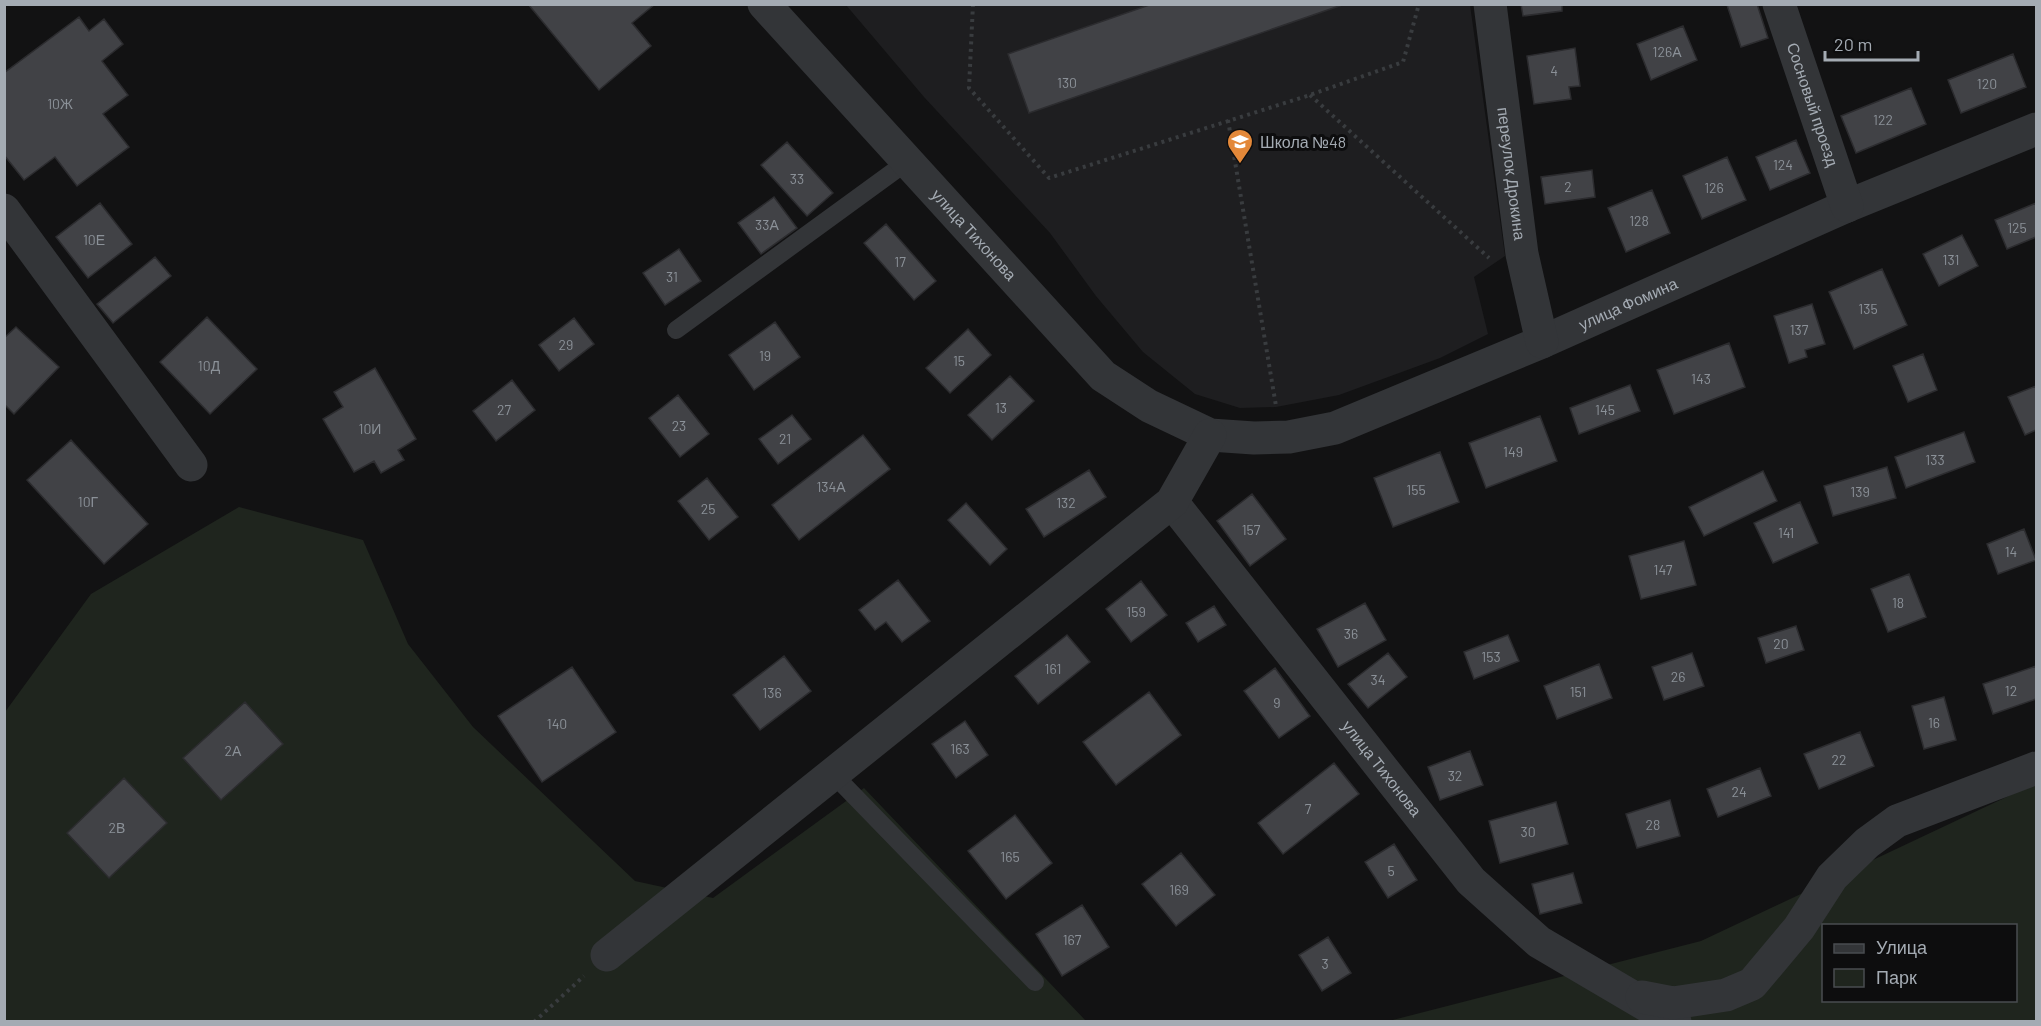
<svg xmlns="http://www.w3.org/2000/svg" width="2041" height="1026" viewBox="0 0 2041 1026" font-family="Barlow,sans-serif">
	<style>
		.built { fill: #1e1e20 }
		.green { fill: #1f251e; fill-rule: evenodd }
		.building { fill: #414246; stroke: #2c2c2f; stroke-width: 1.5 }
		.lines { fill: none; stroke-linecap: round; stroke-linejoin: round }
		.path { stroke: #393c3f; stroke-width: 4; stroke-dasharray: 3 4.5; stroke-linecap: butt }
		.service { stroke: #333538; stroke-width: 18 }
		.minor { stroke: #333538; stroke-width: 33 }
		.labels { text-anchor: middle; stroke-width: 6; stroke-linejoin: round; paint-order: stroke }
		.number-label { font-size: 14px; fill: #8b9198 }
		.street-label { font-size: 16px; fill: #a4abb3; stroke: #0d0d0e }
		.poi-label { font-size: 16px; fill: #a4abb3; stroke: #0d0d0e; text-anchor: start }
	</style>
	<rect width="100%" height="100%" fill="#121213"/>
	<path class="built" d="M846,5h624l35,251 -31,21 14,57 -48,24 -101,37 -63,12 -36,1 -45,-14 -52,-42 -47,-56 -46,-63 -126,-136z"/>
	<path class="green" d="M239,507l124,33 45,104 65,83 162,154 78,17 151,-110 222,233 -1081,1v-310l86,-118z
		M2036,783v238l-651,1 316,-81zM1824,926h192v74h-192z"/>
	<path class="building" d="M528,4h127l-23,19 19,23 -52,44z
		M1152,4h193l-316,109 -21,-59z
		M1521,4h41v7l-39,5z
		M1757,4l11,34 -27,9 -14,-42z
		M79,17l10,14 15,-12 19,25 -21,17 26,34 -25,19 26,33 -52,39 -22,-29 -31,23 -20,-25v-82z
		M1683,26l14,34 -46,20 -14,-36z
		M1575,48l5,38 -11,1 2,12 -37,5 -7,-48z
		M2013,54l13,33 -65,26 -13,-33z
		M1911,88l15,36 -70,29 -15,-37z
		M1796,140l14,33 -40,17 -14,-33z
		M787,142l46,51 -26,23 -46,-51z
		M1727,157l19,43 -44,19 -19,-43z
		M1592,170l3,27 -50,7 -4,-27z
		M1652,190l18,43 -44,19 -18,-44z
		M774,197l23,31 -36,26 -23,-31z
		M100,203l32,41 -44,34 -32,-41z
		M2036,203v34l-29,12 -12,-29z
		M886,224l50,57 -22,19 -50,-57z
		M1962,235l16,31 -39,20 -16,-32z
		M679,249l22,32 -36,24 -22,-32z
		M155,257l16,19 -58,47 -16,-19z
		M1882,269l25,56 -53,24 -25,-57z
		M1812,304l13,40 -20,6 2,7 -18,6 -15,-47z
		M207,317l50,52 -47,45 -50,-52z
		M574,318l20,26 -35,27 -20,-26z
		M775,322l25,35 -46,33 -25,-35z
		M16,327l43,40 -45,47 -10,-10v-66z
		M968,329l23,26 -41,38 -24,-25z
		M1729,343l16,44 -71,27 -17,-44z
		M1923,354l14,36 -29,12 -15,-36z
		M375,368l41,71 -18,11 6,10 -23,13 -7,-12 -20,11 -31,-53 20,-12 -9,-15z
		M1010,376l24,25 -42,39 -24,-25z
		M512,380l23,30 -39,31 -23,-30z
		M1630,385l10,26 -61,23 -9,-26z
		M2036,386v44l-11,5 -17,-38z
		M678,395l31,39 -29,23 -31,-39z
		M792,415l19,24 -33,25 -19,-25z
		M1540,416l17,45 -71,27 -17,-45z
		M1964,432l11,30 -69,26 -11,-31z
		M863,435l27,34 -91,71 -27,-35z
		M71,440l77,84 -44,40 -77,-84z
		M1440,452l19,50 -66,25 -19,-49z
		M1887,467l9,31 -63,18 -9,-30z
		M1089,470l17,27 -62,40 -18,-28z
		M1763,471l14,30 -73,35 -15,-29z
		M707,478l31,39 -29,23 -31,-39z
		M1252,494l34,45 -36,27 -33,-45z
		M1800,502l18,41 -45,20 -19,-40z
		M966,503l41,46 -17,16 -42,-45z
		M2024,529l12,31 -38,14 -11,-30z
		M1684,541l12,44 -55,14 -12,-43z
		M1909,574l17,43 -38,15 -17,-43z
		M898,580l32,41 -28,21 -16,-20 -11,8 -16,-20z
		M1141,581l26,34 -36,27 -25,-33z
		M1365,603l21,37 -48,27 -21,-38z
		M1214,606l12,19 -28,17 -12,-19z
		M1796,626l8,24 -38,13 -8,-25z
		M1067,635l23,27 -52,42 -23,-28z
		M1508,635l11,26 -45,18 -10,-27z
		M1388,653l19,24 -39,31 -20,-24z
		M1692,653l12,33 -40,14 -12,-33z
		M784,656l27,35 -51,39 -27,-35z
		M1599,664l13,34 -55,21 -13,-33z
		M2036,666v33l-43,15 -10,-30z
		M572,667l44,65 -74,50 -44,-66z
		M1275,668l35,48 -31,22 -35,-47z
		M1149,692l32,43 -65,50 -33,-43z
		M1944,697l12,43 -32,9 -12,-43z
		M245,702l38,42 -62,56 -38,-42z
		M965,721l23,34 -32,23 -24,-34z
		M1860,732l14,34 -55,23 -15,-35z
		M1470,751l13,34 -43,15 -12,-33z
		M1334,763l25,31 -76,60 -25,-31z
		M1760,768l11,28 -53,21 -11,-28z
		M124,778l43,45 -58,55 -42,-45z
		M1670,800l10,36 -43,12 -11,-34z
		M1556,802l12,42 -68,19 -11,-42z
		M1015,815l37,48 -46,36 -38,-48z
		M1394,844l23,36 -29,18 -23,-36z
		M1181,853l34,42 -39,31 -34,-42z
		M1573,873l9,30 -42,11 -8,-30z
		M1082,905l27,42 -47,29 -26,-42z
		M1328,937l23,36 -29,18 -23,-36z"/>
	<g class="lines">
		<path class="path" d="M973,4l-4,84 80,90 261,-83 93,-33 16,-58
			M1310,95l179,163
			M1228,120l48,286
			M534,1022l50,-46"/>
		<path class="service" d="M676,330l232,-169
			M833,774l202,208"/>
		<g class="minor">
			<path id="s1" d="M764,4l339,372 46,30 61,29 44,3 35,-1 46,-9 207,-86 305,-136 189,-77"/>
			<path id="s2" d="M1490,4l32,250 20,88"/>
			<path id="s3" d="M1779,4l68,202"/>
			<path d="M4,210l187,255"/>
			<path id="s4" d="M1172,502l299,379 68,61 136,80"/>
			<path d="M607,955l565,-453 38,-67"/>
			<path d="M1642,997l31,6 53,-8 26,-11 47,-56 33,-51 35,-34 30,-22 139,-53"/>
		</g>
	</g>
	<defs>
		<symbol id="school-pin" viewBox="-11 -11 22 30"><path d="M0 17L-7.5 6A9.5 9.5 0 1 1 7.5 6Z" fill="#e38839" stroke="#0d0d0e"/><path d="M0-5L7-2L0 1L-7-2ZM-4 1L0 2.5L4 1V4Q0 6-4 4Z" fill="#fff"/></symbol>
	</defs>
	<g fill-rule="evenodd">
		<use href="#school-pin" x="1225" y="127" width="30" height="40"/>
	</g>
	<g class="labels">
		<g class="number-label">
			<text x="1667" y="57">126А</text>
			<text x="1554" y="76">4</text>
			<text x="1067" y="88">130</text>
			<text x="1987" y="89">120</text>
			<text x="60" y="109">10Ж</text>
			<text x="1883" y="125">122</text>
			<text x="1783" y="170">124</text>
			<text x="797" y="184">33</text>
			<text x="1568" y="192">2</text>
			<text x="1714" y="193">126</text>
			<text x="1639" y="226">128</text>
			<text x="767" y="230">33А</text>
			<text x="2017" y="233">125</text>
			<text x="94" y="245">10Е</text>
			<text x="1951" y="265">131</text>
			<text x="900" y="267">17</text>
			<text x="672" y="282">31</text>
			<text x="1868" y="314">135</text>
			<text x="1799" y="335">137</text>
			<text x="566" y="350">29</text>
			<text x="765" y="361">19</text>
			<text x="959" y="366">15</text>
			<text x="209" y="371">10Д</text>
			<text x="1701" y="384">143</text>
			<text x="1001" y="413">13</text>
			<text x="504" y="415">27</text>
			<text x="1605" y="415">145</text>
			<text x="679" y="431">23</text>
			<text x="370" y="434">10И</text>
			<text x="785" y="444">21</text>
			<text x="1513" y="457">149</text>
			<text x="1935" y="465">133</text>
			<text x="831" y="492">134А</text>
			<text x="1416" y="495">155</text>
			<text x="1860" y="497">139</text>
			<text x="88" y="507">10Г</text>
			<text x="1066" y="508">132</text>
			<text x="708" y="514">25</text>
			<text x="1251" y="535">157</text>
			<text x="1786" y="538">141</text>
			<text x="2011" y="557">14</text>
			<text x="1663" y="575">147</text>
			<text x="1898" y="608">18</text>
			<text x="1136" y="617">159</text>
			<text x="1351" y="639">36</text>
			<text x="1781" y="649">20</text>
			<text x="1491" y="662">153</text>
			<text x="1053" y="674">161</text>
			<text x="1678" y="682">26</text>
			<text x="1378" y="685">34</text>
			<text x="2011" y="696">12</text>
			<text x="1578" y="697">151</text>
			<text x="772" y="698">136</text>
			<text x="1277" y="708">9</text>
			<text x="1934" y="728">16</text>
			<text x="557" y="729">140</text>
			<text x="960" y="754">163</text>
			<text x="233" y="756">2А</text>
			<text x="1839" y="765">22</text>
			<text x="1455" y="781">32</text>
			<text x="1739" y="797">24</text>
			<text x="1308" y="814">7</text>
			<text x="1653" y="830">28</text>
			<text x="117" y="833">2В</text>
			<text x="1528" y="837">30</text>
			<text x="1010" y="862">165</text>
			<text x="1391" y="876">5</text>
			<text x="1179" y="895">169</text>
			<text x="1072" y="945">167</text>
			<text x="1325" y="969">3</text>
		</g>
		<g class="street-label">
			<text dy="6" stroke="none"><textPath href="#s3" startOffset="106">Сосновый проезд</textPath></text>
			<text dy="6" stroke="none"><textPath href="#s2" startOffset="171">переулок Дрокина</textPath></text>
			<text dy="6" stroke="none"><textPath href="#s1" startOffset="312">улица Тихонова</textPath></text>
			<text dy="6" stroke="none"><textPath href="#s1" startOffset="1070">улица Фомина</textPath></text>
			<text dy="6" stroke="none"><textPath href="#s4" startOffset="339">улица Тихонова</textPath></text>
		</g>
		<g class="poi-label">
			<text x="1260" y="148">Школа №48</text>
		</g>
	</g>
	<rect width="2041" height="1026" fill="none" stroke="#a4abb3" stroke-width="12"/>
	<rect x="1822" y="924" width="195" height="78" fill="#0d0d0e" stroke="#494c50" stroke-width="1.5"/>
	<rect x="1834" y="944" width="30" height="9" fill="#333538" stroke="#494c50" stroke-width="1.5"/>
	<text x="1876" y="954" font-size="18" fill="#a4abb3">Улица</text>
	<rect x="1834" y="969" width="30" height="18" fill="#1f251e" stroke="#494c50" stroke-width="1.5"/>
	<text x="1876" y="984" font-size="18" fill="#a4abb3">Парк</text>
	<path d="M1825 51v9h93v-9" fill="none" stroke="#a4abb3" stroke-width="3"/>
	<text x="1834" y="51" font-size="18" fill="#a4abb3" stroke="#0d0d0e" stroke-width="4.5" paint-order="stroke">20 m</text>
</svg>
